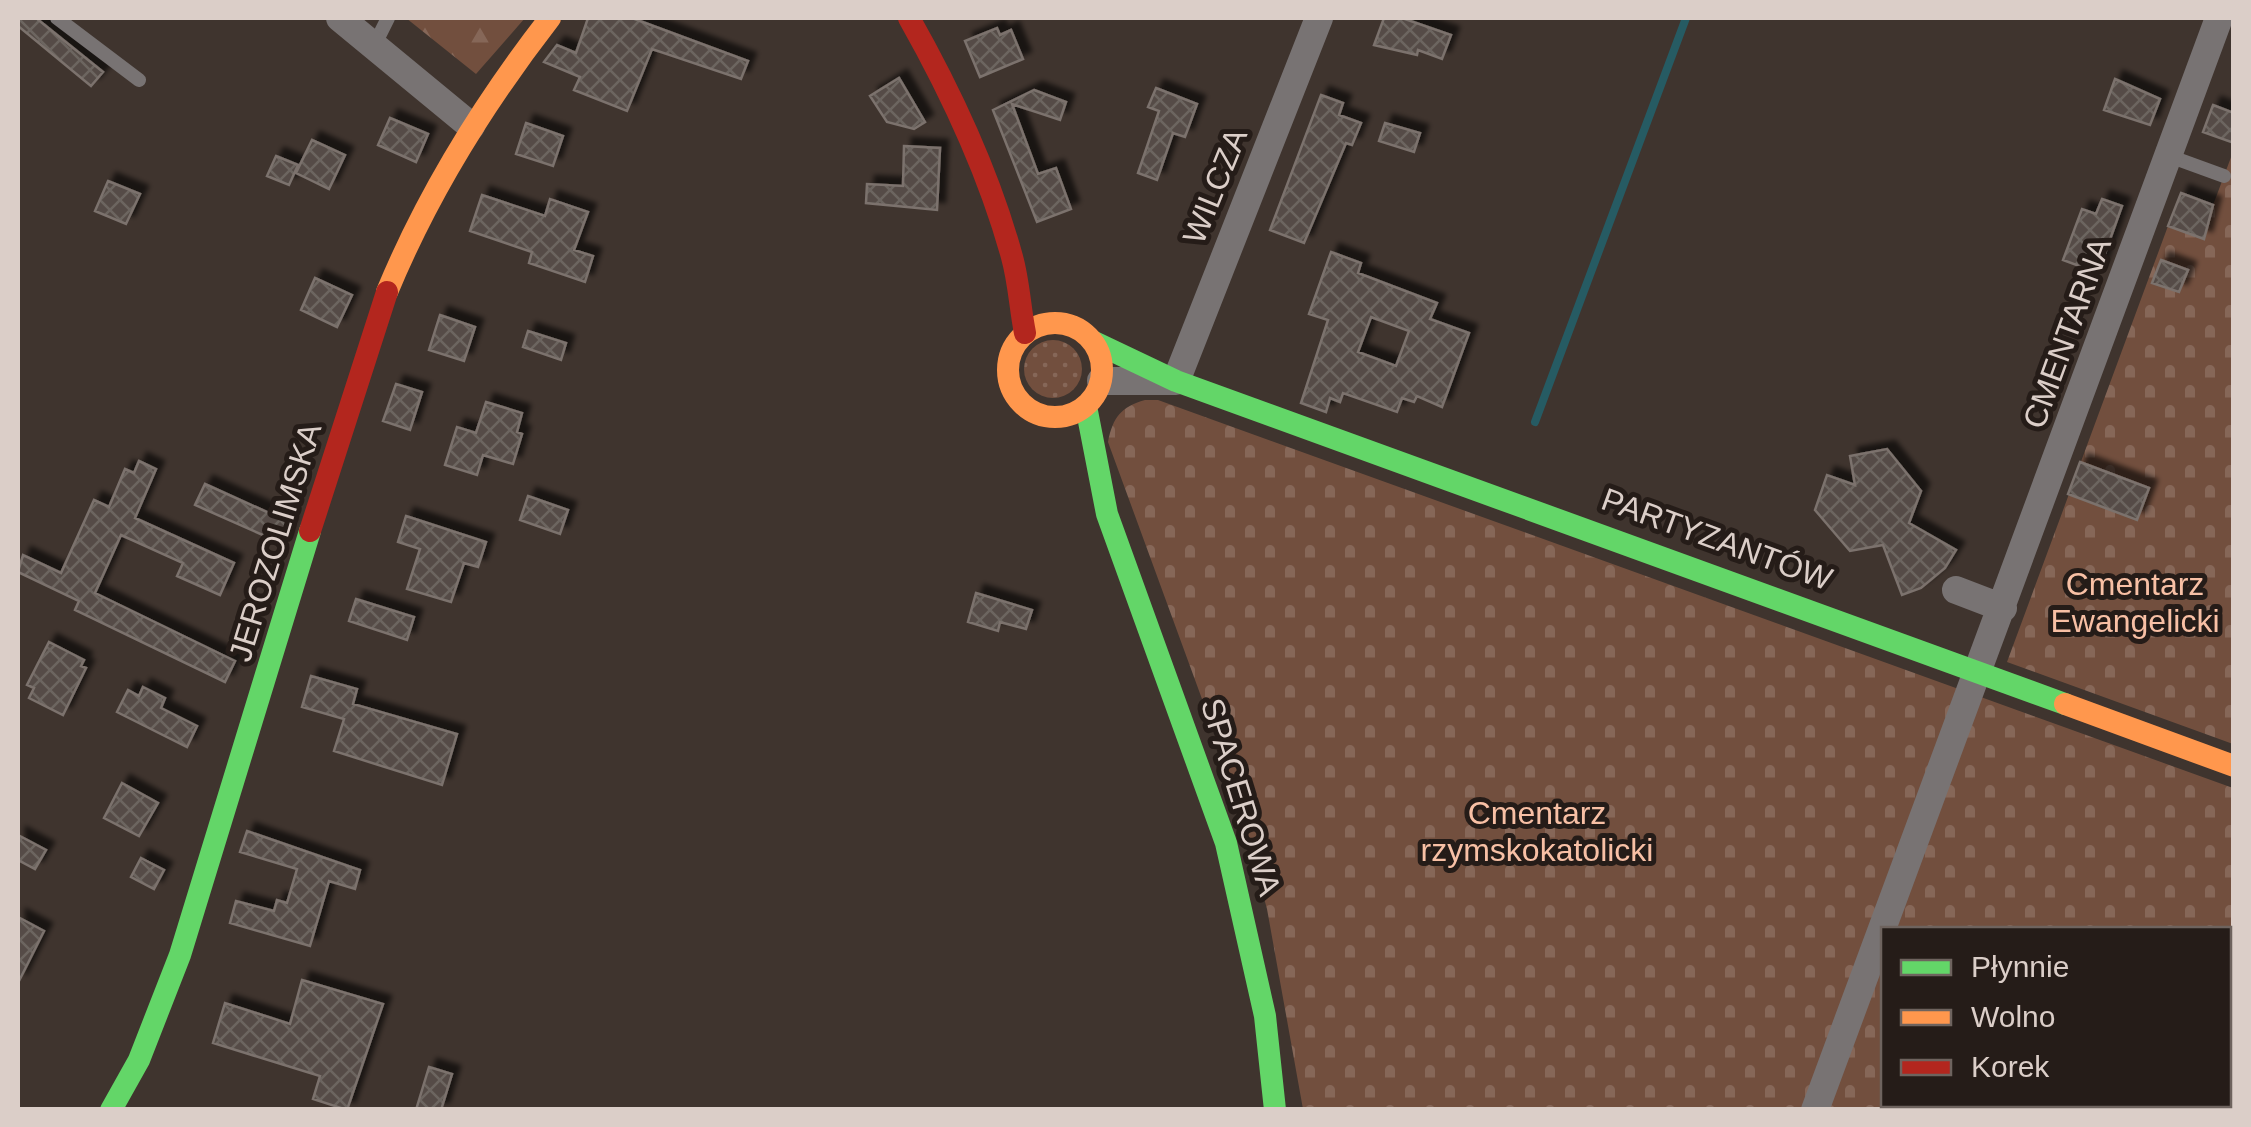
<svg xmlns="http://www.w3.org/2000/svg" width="2251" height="1127" viewBox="0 0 2251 1127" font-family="Helvetica,sans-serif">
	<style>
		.grass { fill: url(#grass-dots) }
		.forest { fill: url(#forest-firs) }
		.cemetery { fill: url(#cemetery-stones); fill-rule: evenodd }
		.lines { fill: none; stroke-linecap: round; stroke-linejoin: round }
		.stream { stroke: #265b63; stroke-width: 8 }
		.building { fill: url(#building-cross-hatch); stroke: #7b726d; stroke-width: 2.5; fill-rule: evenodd; filter: url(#shadow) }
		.lane { stroke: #787373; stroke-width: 14 }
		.street { stroke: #787373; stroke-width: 28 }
		.fast { stroke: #63d668; stroke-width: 22 }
		.slow { stroke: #ff974d; stroke-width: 22 }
		.jam { stroke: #b3261e; stroke-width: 22 }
		.labels { text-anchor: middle; stroke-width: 10; stroke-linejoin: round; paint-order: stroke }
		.street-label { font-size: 32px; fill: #dbcec8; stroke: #251c18 }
		.park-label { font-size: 32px; fill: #f8c0a5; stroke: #251c18 }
	</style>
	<defs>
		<pattern id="grass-dots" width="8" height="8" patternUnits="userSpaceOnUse" patternTransform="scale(2.5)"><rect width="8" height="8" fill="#724f3e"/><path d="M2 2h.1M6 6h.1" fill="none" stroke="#866758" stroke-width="1.8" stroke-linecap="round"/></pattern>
		<pattern id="forest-firs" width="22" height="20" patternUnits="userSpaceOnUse" patternTransform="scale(2.5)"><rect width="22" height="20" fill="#724f3e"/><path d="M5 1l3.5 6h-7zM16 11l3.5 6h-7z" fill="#866758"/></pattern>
		<pattern id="cemetery-stones" width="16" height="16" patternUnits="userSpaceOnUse" patternTransform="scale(2.5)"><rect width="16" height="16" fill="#724f3e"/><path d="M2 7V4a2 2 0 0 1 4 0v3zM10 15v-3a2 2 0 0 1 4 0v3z" fill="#866758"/></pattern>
		<pattern id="building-cross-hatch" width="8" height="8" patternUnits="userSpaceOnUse" patternTransform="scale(2.5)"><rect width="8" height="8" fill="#544c47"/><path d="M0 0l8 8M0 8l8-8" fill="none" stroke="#6c6560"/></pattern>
		<filter id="shadow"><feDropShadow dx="8" dy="-8" stdDeviation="2.5" flood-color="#0009"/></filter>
	</defs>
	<rect width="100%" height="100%" fill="#3f342e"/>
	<path class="grass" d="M1024 369a29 29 0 1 1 58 0a29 29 0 1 1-58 0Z"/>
	<path class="forest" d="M406,18h119l-49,56z"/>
	<path class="cemetery" d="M2233,152v592l-226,-82 161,-436 33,11z
		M1145,400h13l1075,388v321h-930l-36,-200 -35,-128 -124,-339c5,-25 13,-35 37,-42zM1884,930h344v174h-344z"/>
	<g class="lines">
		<path class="stream" d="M1535,422l151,-404"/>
	</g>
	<path class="building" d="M18,18h18l67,54 -12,14 -73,-60z
		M588,18h44l116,43 -7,18 -89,-30 -25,62 -53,-21 6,-13 -36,-15 13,-17 19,8z
		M1384,18h18l49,17 -9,24 -24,-9 -1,5 -43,-10z
		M997,28l3,7 11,-5 12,29 -43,18 -15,-36z
		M899,78l26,44 -11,7 -27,-7 -17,-26z
		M2115,79l45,20 -10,26 -46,-15z
		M1156,88l41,16 -12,33 -12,-4 -16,47 -19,-7 21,-62 -11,-4z
		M1034,90l32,12 -6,18 -48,-16 26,70 18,-6 15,41 -34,13 -44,-112z
		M1321,95l22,8 -4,12 22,8 -9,22 -6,-2 -42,100 -34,-13z
		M2213,105l21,8v30l-31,-11z
		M390,118l38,16 -12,28 -38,-17z
		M526,123l37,13 -10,30 -37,-12z
		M1385,123l35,10 -6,19 -35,-11z
		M312,140l33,15 -16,34 -33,-16z
		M904,146l36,2 -3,62 -71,-7 1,-19 36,2z
		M276,156l22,9 -9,20 -22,-9z
		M108,181l32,13 -14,30 -31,-13z
		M2181,193l32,12 -9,34 -36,-13z
		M482,195l63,21 5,-17 38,13 -14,38 19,6 -8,26 -56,-19 3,-11 -62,-21z
		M2102,199l20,7 -24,67 -35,-13 19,-51 14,5z
		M1331,252l30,11 -3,10 79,30 -7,16 39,14 -27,74 -25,-11 -3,6 -12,-4 -5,14 -54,-19 -3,9 -10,-4 -4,14 -25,-9 27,-83 -19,-6zM1371,317l38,14 -13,35 -38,-14z
		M2161,260l27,10 -9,22 -27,-9z
		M315,278l37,17 -15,32 -36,-17z
		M440,315l35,12 -11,34 -35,-11z
		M528,331l38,12 -5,17 -38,-13z
		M396,384l26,8 -12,38 -27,-9z
		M486,402l36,11 -5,19 5,2 -9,30 -30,-9 -6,20 -32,-10 12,-38 19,6z
		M1887,449l34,42 -12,32 47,27 -11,18 -24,20 -19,7 -19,-50 -33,6 -35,-41 12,-35 28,10 -5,-29z
		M139,461l17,8 -21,49 99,45 -14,32 -43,-19 6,-13 -62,-28 -26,58 140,68 -10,21 -150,-72 4,-9 -61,-29 5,-17 38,18 33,-73 15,7 16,-38 9,4z
		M2080,462l69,26 -12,32 -69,-26z
		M205,484l84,38 -6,22 -88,-39z
		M528,496l40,14 -8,24 -40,-14z
		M406,516l80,26 -8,25 -14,-4 -13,39 -44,-13 13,-40 -22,-7z
		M976,593l56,17 -6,19 -26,-7 -2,9 -30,-9z
		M356,599l58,18 -7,23 -58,-19z
		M49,642l35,18 -3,6 5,2 -23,47 -34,-17 5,-10 -7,-3z
		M311,676l46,13 -4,15 104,30 -15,51 -108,-34 10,-32 -42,-12z
		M143,687l22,11 -4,10 36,18 -10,21 -70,-35 11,-22 11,6z
		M122,783l36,20 -19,33 -35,-18z
		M247,831l113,39 -5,19 -26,-8 -19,65 -80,-23 6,-22 38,10 3,-11 10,3 10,-34 -57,-17z
		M18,835l28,15 -11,19 -17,-9z
		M141,858l23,12 -10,19 -23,-12z
		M18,917l26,14 -26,52z
		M302,980l81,24 -36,106 -34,-11 7,-23 -107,-33 12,-40 65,21z
		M429,1067l23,7 -11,36h-25z"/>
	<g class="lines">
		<path class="lane" d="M57,18l82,62
			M374,46l14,-28
			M2169,156l55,20"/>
		<path class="street" d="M340,18l131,108
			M1101,381h75l143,-363
			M1956,590l47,18
			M1815,1110l404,-1092"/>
		<path class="fast" d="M1094,342l82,39 889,323
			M1086,406l21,108 119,329 39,173 10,94
			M111,1110l28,-50 41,-105 130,-424"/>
		<path class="slow" d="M387,292c41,-99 97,-189 163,-274
			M1008 370a47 47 0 1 1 94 0a47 47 0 1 1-94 0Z
			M2065,704l169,62"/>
		<path class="jam" d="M909,18c43,76 80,155 103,239 7,25 8,51 13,76
			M310,531l77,-239"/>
	</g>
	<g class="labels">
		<g class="street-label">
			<text transform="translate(1215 186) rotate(-68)" y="11">WILCZA</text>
			<text transform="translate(2067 333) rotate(-70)" y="11">CMENTARNA</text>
			<text transform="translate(1717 539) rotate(20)" y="11">PARTYZANTÓW</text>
			<text transform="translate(275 542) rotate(-73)" y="11">JEROZOLIMSKA</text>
			<text transform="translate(1241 797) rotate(73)" y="11">SPACEROWA</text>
		</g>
		<g class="park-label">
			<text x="2135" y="595">Cmentarz<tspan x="2135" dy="37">Ewangelicki</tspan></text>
			<text x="1537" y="824">Cmentarz<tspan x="1537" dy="37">rzymskokatolicki</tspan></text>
		</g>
	</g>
	<rect width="2251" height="1127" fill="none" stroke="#dbcec8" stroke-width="40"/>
	<rect x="1881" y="927" width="350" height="180" fill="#251c18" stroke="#6e635e" stroke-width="2.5"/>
	<rect x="1901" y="960" width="50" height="15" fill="#63d668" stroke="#6e635e" stroke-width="2.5"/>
	<text x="1971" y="977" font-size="30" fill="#dbcec8">Płynnie</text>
	<rect x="1901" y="1010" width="50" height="15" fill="#ff974d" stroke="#6e635e" stroke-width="2.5"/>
	<text x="1971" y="1027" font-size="30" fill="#dbcec8">Wolno</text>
	<rect x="1901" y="1060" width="50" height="15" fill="#b3261e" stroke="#6e635e" stroke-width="2.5"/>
	<text x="1971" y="1077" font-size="30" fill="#dbcec8">Korek</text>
</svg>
